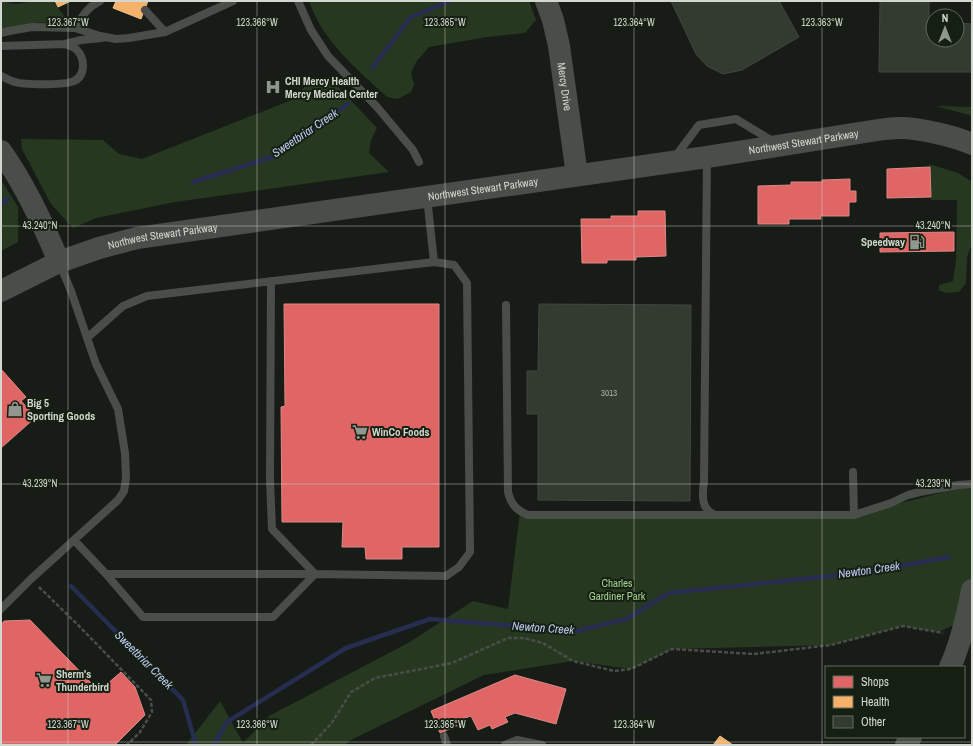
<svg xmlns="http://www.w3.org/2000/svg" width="973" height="746" viewBox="0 0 973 746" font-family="'Archivo Narrow',sans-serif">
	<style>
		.green { fill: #273820 }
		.shops { fill: #e06666; stroke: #dc8886 }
		.health { fill: #f6b26b; stroke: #ebbd89 }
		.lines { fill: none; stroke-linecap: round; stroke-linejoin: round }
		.stream { stroke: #262d50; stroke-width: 4.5 }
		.building { fill: #333b31; stroke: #424641 }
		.path { stroke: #4a4d49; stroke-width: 2.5; stroke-dasharray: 4 2; stroke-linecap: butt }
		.lane { stroke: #4a4e49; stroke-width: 8 }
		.secondary { stroke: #4a4e49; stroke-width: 22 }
		.ticks { fill: none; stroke: #d2d8cf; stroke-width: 1; stroke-opacity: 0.45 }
		.labels { text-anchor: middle; stroke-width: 4; stroke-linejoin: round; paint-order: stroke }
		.number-label { font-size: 9px; fill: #aab1a8 }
		.poi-label { font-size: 11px; font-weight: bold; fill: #d2d8cf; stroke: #162012; text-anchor: start }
		.street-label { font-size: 11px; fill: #d2d8cf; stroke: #162012 }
		.park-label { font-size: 11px; fill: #a3d090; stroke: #162012 }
		.water-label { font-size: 12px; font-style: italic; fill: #bfcbf5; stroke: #162012 }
		.ticks-label { font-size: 10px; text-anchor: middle; fill: #d2d8cf; stroke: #162012; stroke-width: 4; stroke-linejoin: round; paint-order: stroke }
	</style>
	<rect width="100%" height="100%" fill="#171c16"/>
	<path class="green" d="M1,1l15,3 18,-3h19l12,16 -3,5 -31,1 -30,7z
		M309,1h220l7,19 -11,13 -38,4 -58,10 -13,15 -5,11 3,12 -3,7 -13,7 -11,-2c-30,-28 -64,-55 -78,-96z
		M329,77l48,51 -6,12 -2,13 20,19 -214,30 -79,16 -23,10 -22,-24 -29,-55 -1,-10 82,1 16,14 23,5 160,-63v-7l11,-8z
		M936,106l36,1v9l-3,-1z
		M929,164l29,9 14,9v61l-5,14 -1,26 -7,9 -13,1 -7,-3v-5l14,-4 3,-21 1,-60h-26z
		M1,180l17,27v35l-17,9z
		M972,485v131l-33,16 -36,-6 -72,19 -159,4 -41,20 -58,-8 -89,14 -135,66 -3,4h-160l34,-44 23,42 26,-27 139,-73 65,-42 35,8 12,-97h345z"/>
	<path class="shops" d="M930,167l1,30 -44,1v-29z
		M850,179v12h6v11h-7v14h-29l1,3h-32v5h-31v-38l33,-1v-3h31v-2z
		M638,211h27l1,45 -30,1v3h-29v3h-25l-1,-44h30v-3h27z
		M954,232v19l-74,1v-19z
		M284,304h155v243h-37v12h-36l-1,-12h-23l1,-25h-61l-1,-115 4,-1z
		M1,369l25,28 -5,4 15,16 -35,31z
		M30,620l69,71 22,-19 14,15 10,28 -30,30h-114v-120l3,-4z
		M515,675l51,14 -10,35 -41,-11 -10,4 3,5 -16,7 -2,-4 -12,5 -7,-14 -12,4 2,4 -21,9 -9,-22z"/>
	<path class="health" d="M55,1h16l-13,6z
		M116,1h32l-7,18 -28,-11z
		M720,736l13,9h-20z"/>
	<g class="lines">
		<path class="stream" d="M372,68l39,-51 39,-16
			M193,182l82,-26 73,-52
			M1,204l7,-5
			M71,586l112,114 13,45
			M214,745l13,-23 119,-74 84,-29 147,12 49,-12 43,-26 200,-21 80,-15"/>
	</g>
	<path class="building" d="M671,1h108l20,36 -57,33 -19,4 -16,-8 -11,-12z
		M880,1h49v22h4v17h24v-17l15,1v48h-93z
		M539,304l152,1 -1,196 -152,-1v-86h-11v-43h11z"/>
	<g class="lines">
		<path class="path" d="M39,587l41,40 71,73 1,12 -12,20 -13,13
			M311,745l20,-21 20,-32 24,-14 77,-15 56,-25h16l19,5 30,18 41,10 17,-2 41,-20 82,5 77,-9 72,-19 40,7"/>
		<path class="lane" d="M298,1l13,29 17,26 49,51 36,43 6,12
			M145,10l20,22
			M75,28c7,-11 12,-21 25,-27
			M1,33l8,-2 23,-4 43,1 25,8 16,3 13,-1 36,-6 68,-31
			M1,46l64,-2 16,-4 21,-2
			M1,76c5,2 9,5 14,6 9,3 47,3 56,0 15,-4 15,-23 5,-33 -3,-2 -8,-4 -11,-5
			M675,157l24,-32 37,-6 38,23
			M707,157l-3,325c-2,13 -3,29 12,33h138l37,-12 17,-8 12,-3 38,-7 14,-1
			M506,305l2,187c3,12 8,18 20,23h187
			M87,338l36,-32 24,-10 287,-34
			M853,472l1,43
			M74,540l32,34h209l131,2 13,-9 11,-15 -3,-269 -13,-18 -20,-3 -7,-65
			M106,574l37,43h130l42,-43 -43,-45 -2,-50 1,-198
			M1,609l30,-30 87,-79 6,-9 2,-13 -1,-25 -7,-44 -22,-45 -25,-73 -12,-29
			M444,736l3,9
			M505,745l12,-5 25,5"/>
		<g class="secondary">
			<path id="s1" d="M546,1l7,19 6,26 18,129"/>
			<path d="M1,151c24,34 42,72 58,111"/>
			<path id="s2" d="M1,291l58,-29 40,-14 38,-10 570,-81 171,-27c7,-1 14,-2 22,-2 19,0 54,8 72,16"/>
			<path d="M950,667c11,-24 17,-51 22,-77"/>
			<path d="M906,745l5,-8"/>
		</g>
	</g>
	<path class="ticks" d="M68,1v744M257,1v744M445,1v744M634,1v744M822,1v744M1,226h971M1,484h971M1,742h971"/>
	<defs>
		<symbol id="hospital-bare" viewBox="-9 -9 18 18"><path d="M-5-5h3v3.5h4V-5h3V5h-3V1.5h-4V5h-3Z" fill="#91968e" stroke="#162012" stroke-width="2.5" paint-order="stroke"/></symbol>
		<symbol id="fuel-bare" viewBox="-9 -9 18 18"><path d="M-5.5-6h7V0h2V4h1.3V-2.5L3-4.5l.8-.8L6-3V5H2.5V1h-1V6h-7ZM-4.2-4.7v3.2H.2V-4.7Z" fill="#91968e" stroke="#162012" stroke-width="2.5" paint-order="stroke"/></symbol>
		<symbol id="shop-bare" viewBox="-9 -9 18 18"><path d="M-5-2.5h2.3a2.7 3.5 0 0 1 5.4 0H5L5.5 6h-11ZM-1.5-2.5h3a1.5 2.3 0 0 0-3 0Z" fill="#91968e" stroke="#162012" stroke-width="2.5" paint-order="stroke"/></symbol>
		<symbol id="supermarket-bare" viewBox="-9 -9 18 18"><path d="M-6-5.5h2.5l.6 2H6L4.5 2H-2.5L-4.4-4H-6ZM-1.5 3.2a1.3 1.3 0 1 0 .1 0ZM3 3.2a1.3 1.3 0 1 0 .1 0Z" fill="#91968e" stroke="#162012" stroke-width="2.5" paint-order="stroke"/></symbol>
	</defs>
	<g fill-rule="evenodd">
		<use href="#hospital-bare" x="262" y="76" width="22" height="22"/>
		<use href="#fuel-bare" x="906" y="231" width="22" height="22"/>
		<use href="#shop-bare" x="4" y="398" width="22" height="22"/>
		<use href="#supermarket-bare" x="349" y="421" width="22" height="22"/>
		<use href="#supermarket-bare" x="33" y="669" width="22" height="22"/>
	</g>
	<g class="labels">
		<g class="number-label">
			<text x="609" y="396">3013</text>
		</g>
		<g class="poi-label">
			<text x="285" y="85">CHI Mercy Health<tspan x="285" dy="13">Mercy Medical Center</tspan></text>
			<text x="905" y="246" text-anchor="end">Speedway</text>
			<text x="27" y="407">Big 5<tspan x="27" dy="13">Sporting Goods</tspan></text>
			<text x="372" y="436">WinCo Foods</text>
			<text x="56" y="678">Sherm's<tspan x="56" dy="13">Thunderbird</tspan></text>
		</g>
		<g class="street-label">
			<text dy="4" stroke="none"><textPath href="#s1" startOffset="88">Mercy Drive</textPath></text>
			<text dy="4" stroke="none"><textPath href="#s2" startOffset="820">Northwest Stewart Parkway</textPath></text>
			<text dy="4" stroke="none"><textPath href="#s2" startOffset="496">Northwest Stewart Parkway</textPath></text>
			<text dy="4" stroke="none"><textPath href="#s2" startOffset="172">Northwest Stewart Parkway</textPath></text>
		</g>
		<g class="park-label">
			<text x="617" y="587">Charles<tspan x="617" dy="13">Gardiner Park</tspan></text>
		</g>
		<g class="water-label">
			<text transform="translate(305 133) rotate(-34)" y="4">Sweetbriar Creek</text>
			<text transform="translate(869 570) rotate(-8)" y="4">Newton Creek</text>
			<text transform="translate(543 628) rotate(4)" y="4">Newton Creek</text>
			<text transform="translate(144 660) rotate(45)" y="4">Sweetbriar Creek</text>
		</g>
	</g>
	<g class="ticks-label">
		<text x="68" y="26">123.367°W</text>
		<text x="257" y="26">123.366°W</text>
		<text x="445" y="26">123.365°W</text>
		<text x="634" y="26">123.364°W</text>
		<text x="822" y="26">123.363°W</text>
		<text x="40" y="229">43.240°N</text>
		<text x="933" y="229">43.240°N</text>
		<text x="40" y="487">43.239°N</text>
		<text x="933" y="487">43.239°N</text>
		<text x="68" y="728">123.367°W</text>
		<text x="257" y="728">123.366°W</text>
		<text x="445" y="728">123.365°W</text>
		<text x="634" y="728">123.364°W</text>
	</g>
	<rect width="973" height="746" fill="none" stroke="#d2d8cf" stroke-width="4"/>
	<rect x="825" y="666" width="140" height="72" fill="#162012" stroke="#616a5e"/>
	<rect x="833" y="676" width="20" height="12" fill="#e06666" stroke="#616a5e"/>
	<text x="861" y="686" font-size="12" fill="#d2d8cf">Shops</text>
	<rect x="833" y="696" width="20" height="12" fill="#f6b26b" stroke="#616a5e"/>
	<text x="861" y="706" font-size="12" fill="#d2d8cf">Health</text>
	<rect x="833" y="716" width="20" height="12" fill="#333b31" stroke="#616a5e"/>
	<text x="861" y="726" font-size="12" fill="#d2d8cf">Other</text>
	<g transform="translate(945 28)"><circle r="19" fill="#162012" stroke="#616a5e"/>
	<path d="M0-3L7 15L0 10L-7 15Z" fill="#91968e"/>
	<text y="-6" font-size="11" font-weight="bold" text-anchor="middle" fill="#d2d8cf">N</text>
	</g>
</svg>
